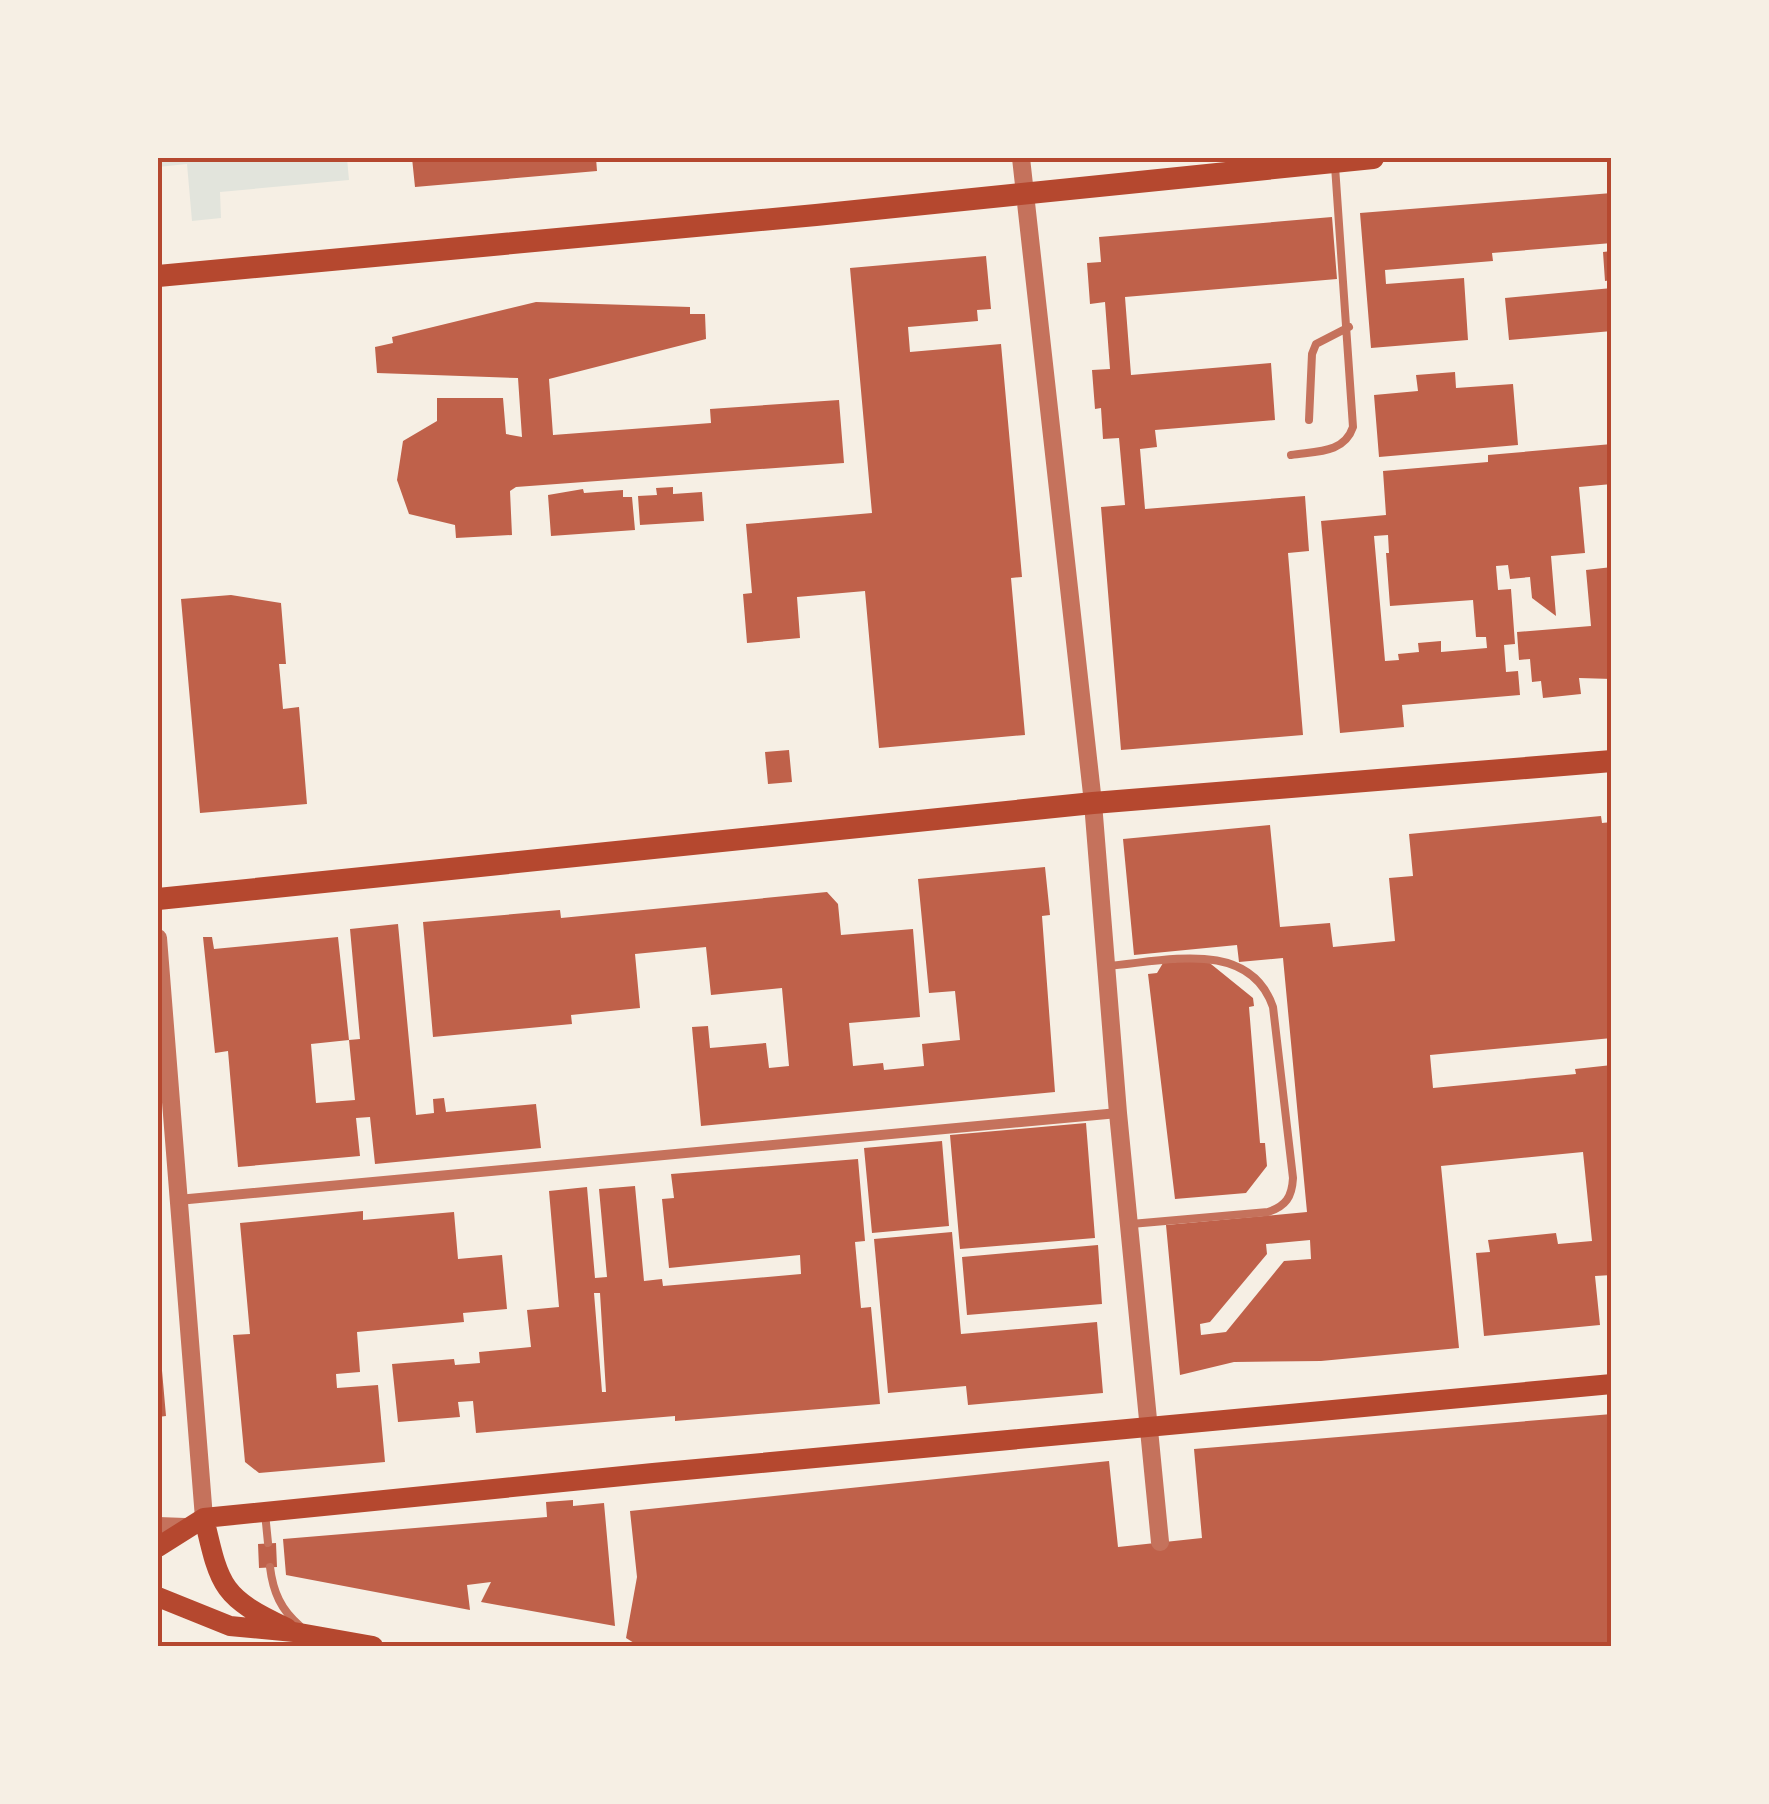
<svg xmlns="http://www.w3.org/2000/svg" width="1769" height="1804" viewBox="0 0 1769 1804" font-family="Mulish,sans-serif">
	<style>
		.green { fill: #e2e4dc }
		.building { fill: #bf614a; fill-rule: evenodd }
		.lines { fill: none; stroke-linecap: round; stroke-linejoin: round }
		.service { stroke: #c5725c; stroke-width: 8 }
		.minor { stroke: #c5725c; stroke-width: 10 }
		.tertiary { stroke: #c5725c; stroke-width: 18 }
		.secondary { stroke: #b5482f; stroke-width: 20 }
		.primary { stroke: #b5482f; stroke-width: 22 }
		.neatline { fill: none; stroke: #b5482f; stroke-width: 4 }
	</style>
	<rect width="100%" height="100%" fill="#f6efe4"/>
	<path class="green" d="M158,158h189l2,22 -129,12 1,26 -29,3 -5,-57 -29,3z"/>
	<path class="building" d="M412,158h184l1,13 -182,16z
		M1612,193v50l-120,10 1,8 -108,9 1,14 78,-6 4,62 -97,8 -11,-135z
		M1332,217l5,62 -212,18 6,78 140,-12 4,57 -120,10 2,17 -17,2 5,60 160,-13 4,55 -21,2 15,182 -182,15 -20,-243 24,-2 -6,-67 -16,1 -2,-31 -6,1 -3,-39 18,-1 -5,-67 -15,2 -3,-41 14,-1 -2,-25z
		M1612,251v29l-7,1 -2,-29z
		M986,256l5,53 -14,1 1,11 -70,6 2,25 91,-8 21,233 -11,1 14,157 -146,13 -14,-157 -68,6 3,41 -53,5 -4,-49 9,-1 -6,-69 126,-11 -22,-245z
		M1612,288v43l-103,9 -4,-42z
		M536,302l154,5v7h15l1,25 -157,40 4,56 158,-12 -1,-14 129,-9 5,63 -328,24 -6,4 2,44 -56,3 -1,-13 -46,-11 -12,-34 6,-39 34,-20v-23h66l3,36 16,3 -4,-59 -141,-5 -2,-26 18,-4 -1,-6z
		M1455,372l1,16 57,-4 5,61 -139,12 -5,-62 44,-4 -2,-16z
		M1612,444v40l-33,3 6,66 -34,3 5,60 -24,-18 -2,-21 -20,2 -2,-14 -12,1 2,24 13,-1 4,55 -11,1 2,27 12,-1 2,24 -118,10 2,22 -64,6 -19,-212 65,-6 -3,-44 105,-9v-7zM1388,535l1,18h-3l4,53 83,-6 3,37h10l1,11 -46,4v-11l-23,2 1,9 -21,2 1,6 -14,1 -11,-125z
		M673,487v7l29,-2 2,29 -64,4 -2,-29 19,-1 -1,-7z
		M583,489l1,4 39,-3v7h9l3,33 -84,6 -3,-41z
		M1612,567v112l-33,-1 2,16 -38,4 -2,-17 -9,1 -2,-23 -11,1 -2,-28 74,-6 -5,-56z
		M231,595l50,8 5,61h-7l4,45 16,-2 8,97 -107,9 -19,-214z
		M789,750l3,32 -24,2 -3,-32z
		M1601,816l1,7 10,-1v216l-182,17 3,33 143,-14 -1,-5 37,-4v210l-17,1 5,49 -116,11 -8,-83 14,-1 -2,-12 68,-7 2,11 34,-3 -9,-89 -142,14 18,182 -138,13 -87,1 -54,13 -14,-150 141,-13 -24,-254 -44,4 -2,-17 -103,10 -11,-116 147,-14 10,102 50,-4 3,24 62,-6 -6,-63 24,-2 -4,-42zM1310,1240l1,19 -27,2 -58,71 -25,3 -1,-11 10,-2 57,-68 -1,-10z
		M1045,867l5,48 -8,1 13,176 -354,34 -9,-99 16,-1 2,22 56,-5 3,25 20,-2 -7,-78 -71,7 -5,-48 -71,7 5,54 -69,7 1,9 -139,13 -10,-115 137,-12 1,8 266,-26 11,12 3,31 72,-6 7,88 -71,6 4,43 30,-3 1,7 40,-4 -2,-22 38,-4 -5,-49 -26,2 -11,-114z
		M398,924l18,191 18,-2 -1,-14 11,-1 2,14 90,-8 5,44 -166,16 -5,-47 -14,1 4,38 -122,11 -10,-116 -13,2 -12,-116h9l2,12 124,-12 11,103 11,-1 -10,-110zM349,1040l6,60 -39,3 -5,-59z
		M1206,960l47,38 1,8 -5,1 11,136h5l2,23 -21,27 -71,6 -27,-225 9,-1 6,-10z
		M1086,1123l9,115 -135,11 -10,-114z
		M942,1141l7,85 -77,7 -8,-85z
		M858,1159l7,82 -10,1 6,66 10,-1 9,97 -205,17v-5l-199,17 -3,-32 -15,1 2,15 -62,5 -6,-58 62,-5 1,6 25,-2 -1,-11 52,-5 -4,-37 32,-3 -10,-116 38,-4 8,91 12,-1 -8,-88 36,-3 9,95 18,-2 1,7 138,-12 -1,-19 -131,13 -7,-69 12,-1 -3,-24zM594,1293h6l6,99h-4z
		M363,1211v9l91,-8 4,47 44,-4 5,54 -44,4 1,9 -107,10 3,40 -24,2 1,14 41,-3 7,77 -126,11 -14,-11 -12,-127 17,-1 -10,-111z
		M952,1232l9,102 136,-12 6,71 -135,12 -2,-19 -78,7 -14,-154z
		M1098,1245l4,59 -135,11 -5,-58z
		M158,1348h2l6,68 -8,1z
		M1612,1414v232h-973l-13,-8 11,-61 -7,-66 479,-50 9,86 84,-9 -8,-89z
		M573,1500v6l31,-3 11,123 -134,-24 10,-20 -24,3 3,25 -184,-35 -3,-36 264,-22 -1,-15z
		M276,1543l1,24 -18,1 -1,-24z"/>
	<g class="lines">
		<path class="service" d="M1309,420l3,-66 4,-10 33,-17
			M1291,455c24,-4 53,-1 62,-28l-18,-261
			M1107,966c55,-4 142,-29 166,41l20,171c-1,19 -7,28 -25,34l-137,12
			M265,1513l3,30
			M270,1567c3,25 11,43 30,59"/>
		<path class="minor" d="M178,1200l940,-87"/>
		<path class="tertiary" d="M1021,158l72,645 25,310 42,429
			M158,938l46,580
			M158,1526l27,1"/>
		<path class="secondary" d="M204,1518c16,69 17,79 83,110
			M158,1547l46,-29 449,-45 959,-89
			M158,1597l72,29 64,6 79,14"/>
		<path class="primary" d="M158,276l658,-61 557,-57
			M158,899l935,-96 519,-42"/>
	</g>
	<rect width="1769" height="1804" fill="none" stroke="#f6efe4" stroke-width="320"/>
	<rect x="160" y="160" width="1449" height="1484" class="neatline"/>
</svg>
